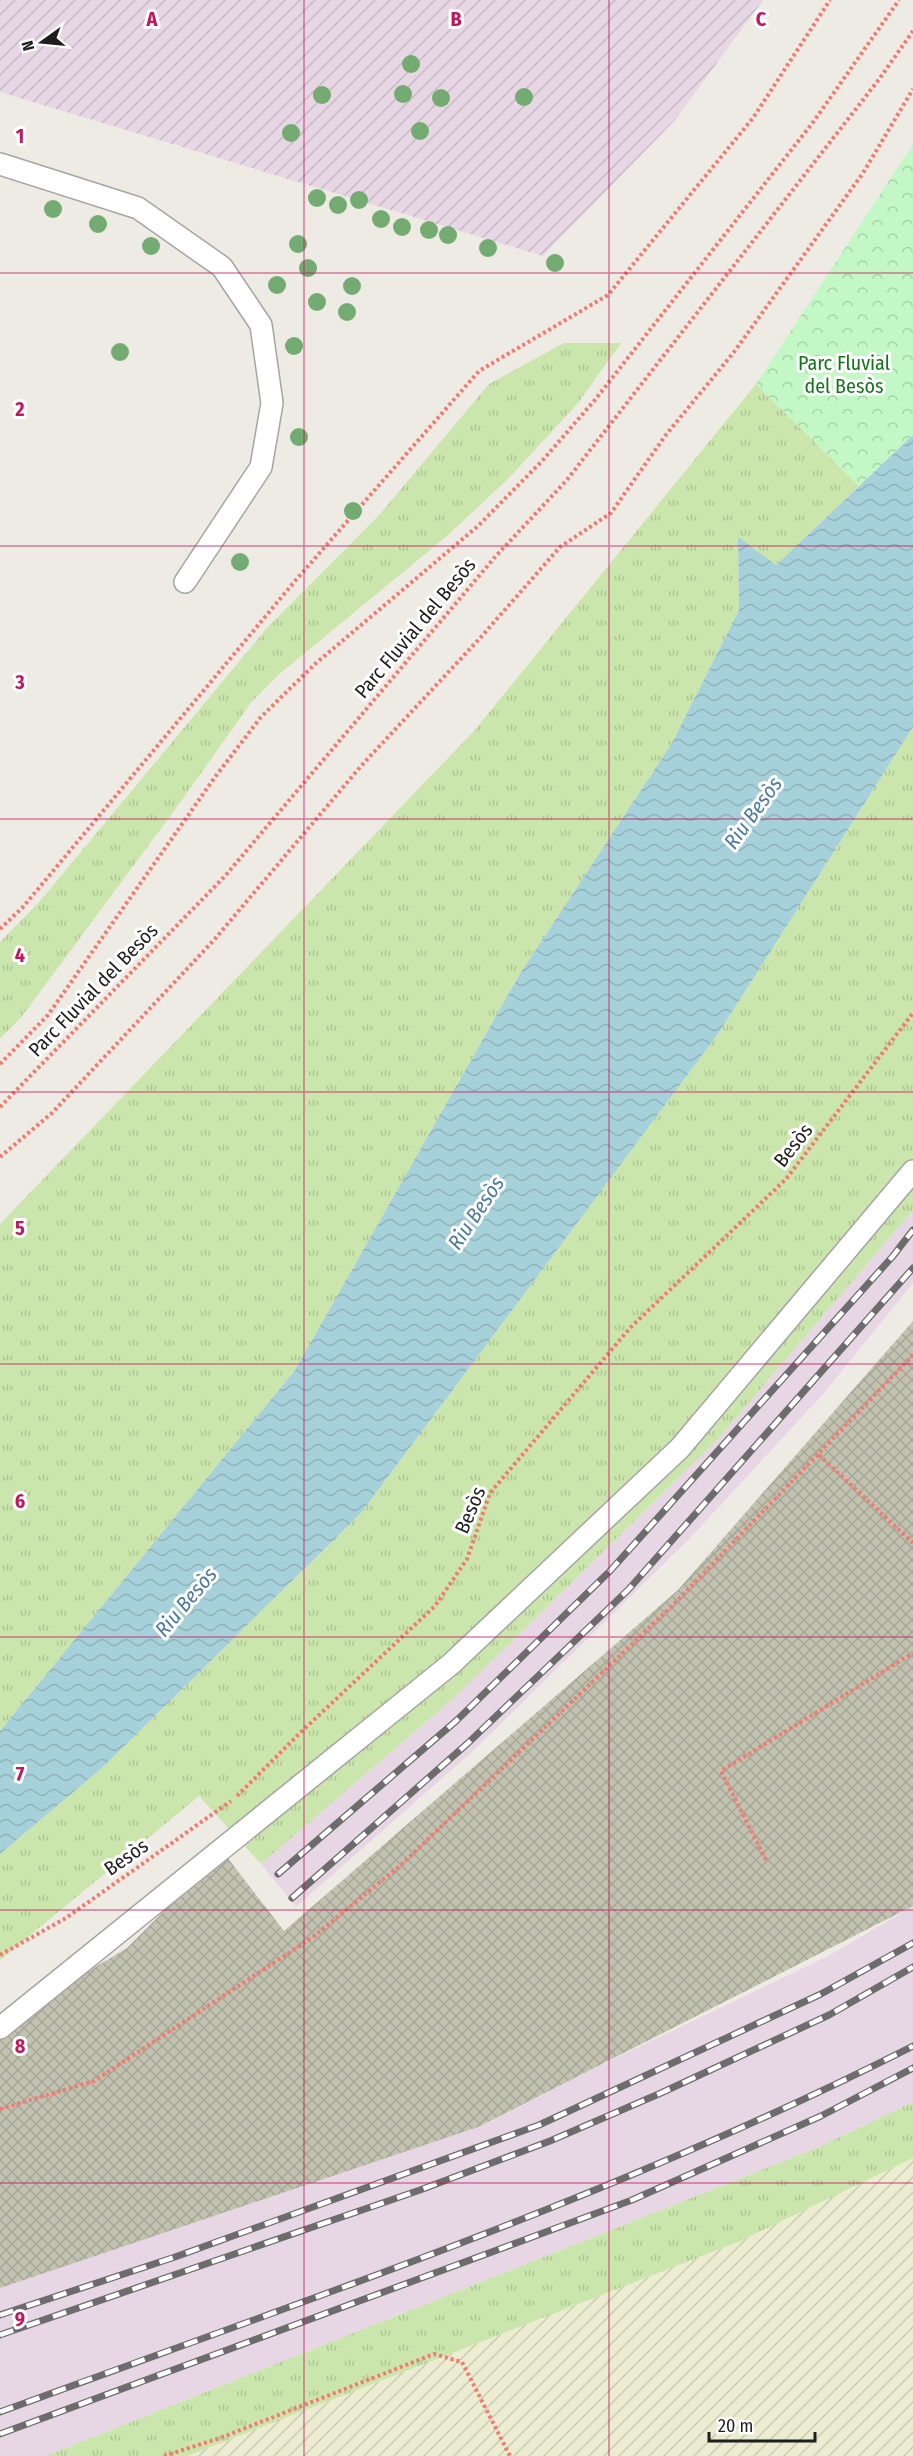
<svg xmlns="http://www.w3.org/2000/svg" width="913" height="2456" viewBox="0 0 913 2456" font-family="'Fira Sans Condensed',sans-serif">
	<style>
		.industrial { fill: url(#industrial-furrows) }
		.railway { fill: #e7d7e5 }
		.construction { fill: url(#construction-cross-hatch) }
		.farmland { fill: url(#farmland-furrows) }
		.grass { fill: url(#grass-tufts) }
		.park { fill: url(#park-crowns) }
		.water { fill: url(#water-waves) }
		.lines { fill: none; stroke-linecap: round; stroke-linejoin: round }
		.service-casing { stroke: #a5a5a5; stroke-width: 24 }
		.path { stroke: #f37971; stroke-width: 4; stroke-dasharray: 3 3; stroke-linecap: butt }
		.service { stroke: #fff; stroke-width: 21 }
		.rail-casing { stroke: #6c6c6c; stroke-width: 7 }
		.rail { stroke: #fff; stroke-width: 4.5; stroke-dasharray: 14; stroke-linecap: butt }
		.tree { fill: #74ab72 }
		.grid { fill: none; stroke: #c2185b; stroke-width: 1.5; stroke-opacity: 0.55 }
		.labels { text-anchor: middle; stroke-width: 6; stroke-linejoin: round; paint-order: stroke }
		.park-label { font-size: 20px; fill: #117715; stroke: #fff }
		.street-label { font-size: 20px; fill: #1e1e1e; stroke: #fff }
		.water-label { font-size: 21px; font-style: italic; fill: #4c7aa1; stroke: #fff }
		.grid-label { font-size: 20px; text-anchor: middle; font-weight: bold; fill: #c2185b; stroke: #fff; stroke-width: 6; stroke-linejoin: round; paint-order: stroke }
	</style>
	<defs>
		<pattern id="industrial-furrows" width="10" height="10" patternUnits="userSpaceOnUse" patternTransform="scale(1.5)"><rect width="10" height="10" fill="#e7d7e5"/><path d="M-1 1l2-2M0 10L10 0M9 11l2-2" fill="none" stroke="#c6b8c4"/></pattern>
		<pattern id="construction-cross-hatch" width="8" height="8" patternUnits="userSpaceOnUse" patternTransform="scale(1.5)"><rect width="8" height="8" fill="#c2c2b0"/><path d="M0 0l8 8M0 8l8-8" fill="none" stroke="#a6a697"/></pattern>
		<pattern id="farmland-furrows" width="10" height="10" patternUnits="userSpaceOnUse" patternTransform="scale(1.5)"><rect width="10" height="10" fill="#ebecd0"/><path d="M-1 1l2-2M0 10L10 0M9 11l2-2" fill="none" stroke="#c9cab2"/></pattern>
		<pattern id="grass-tufts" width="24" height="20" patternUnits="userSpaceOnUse" patternTransform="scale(1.5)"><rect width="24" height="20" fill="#cbe6ac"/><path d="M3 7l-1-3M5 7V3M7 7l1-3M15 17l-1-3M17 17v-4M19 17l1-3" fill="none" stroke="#aec594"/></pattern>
		<pattern id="park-crowns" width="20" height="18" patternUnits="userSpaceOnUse" patternTransform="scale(1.5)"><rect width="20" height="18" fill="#c3f7c5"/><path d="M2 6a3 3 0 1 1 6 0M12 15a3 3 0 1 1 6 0" fill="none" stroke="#a7d3a9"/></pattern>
		<pattern id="water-waves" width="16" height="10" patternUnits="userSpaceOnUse" patternTransform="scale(1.5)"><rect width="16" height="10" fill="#a7d1da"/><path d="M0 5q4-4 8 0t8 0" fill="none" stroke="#8fb3bb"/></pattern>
	</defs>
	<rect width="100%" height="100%" fill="#eeebe4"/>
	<path class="industrial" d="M0,0h763l-88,120 -132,136 -543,-164z"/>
	<path class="railway" d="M913,1210v73l-89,110 -135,146 -216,212 -177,156 -35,-43 195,-168 262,-257z
		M913,1906v196l-94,45 -773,309h-46v-174l566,-200 264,-127z"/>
	<path class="construction" d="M913,1321v585l-435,221 -478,161v-264l127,-76 96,-96 61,79 394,-341z"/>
	<path class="farmland" d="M913,2158v298h-726l551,-214z"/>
	<path class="grass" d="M564,343h57l-43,60 -69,75 -62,58 -170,140 -27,28 -68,96 -159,215 -23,24v-97l40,-41 227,-273 113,-114 109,-130z
		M756,384l103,102 -84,80 -37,-28 1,72 -67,133 -151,229 -226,398 -295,361v-507l474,-493z
		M913,727v483l-195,229 -262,257 -195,168 -62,-68 -199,164v-106l102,-86 259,-255 357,-479z
		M913,2102v56l-175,84 -551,214h-141l773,-309z"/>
	<path class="park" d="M913,144v291l-54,51 -103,-102z"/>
	<path class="water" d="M913,435v292l-195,307 -357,479 -259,255 -102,86v-123l295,-361 226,-398 151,-229 67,-133 -1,-73 38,28z"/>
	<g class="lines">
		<defs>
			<path id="service" d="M0,164l138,44 84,59 39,58 11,78 -11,64 -76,115
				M0,2028l451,-364 229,-216 233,-277"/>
		</defs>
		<use href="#service" class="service-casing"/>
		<path class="path" d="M0,929l23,-22 272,-326 184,-210 129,-76 145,-177 77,-118
			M0,1064l48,-49 167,-238 46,-60 54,-53 163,-138 64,-65 52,-60 220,-280 85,-121
			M0,1107l225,-231 270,-319 71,-76 314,-403 33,-47
			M0,1157l52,-44 162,-173 147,-174 120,-129 79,-90 51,-34 54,-77 69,-84 129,-179 50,-84
			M819,1455l94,88
			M237,1796l63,-63 135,-127 32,-47 23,-66 140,-165 156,-149 127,-166
			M766,1860l-45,-89 192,-118
			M0,1955l66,-37 165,-117
			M0,2109l94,-28 219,-144 89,-73 275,-263 236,-246
			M164,2456l56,-18 214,-84 28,8 48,94"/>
		<use href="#service" class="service"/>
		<defs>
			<path id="rail" d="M278,1874l178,-153 154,-150 283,-315 20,-26
				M292,1898l176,-155 160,-153 285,-322
				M0,2315l175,-58 364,-132 282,-131 92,-51
				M0,2335l420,-145 130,-49 111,-48 168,-78 84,-48
				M0,2412c308,-113 620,-217 913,-366
				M0,2434l632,-234 189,-84 92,-48"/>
		</defs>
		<use href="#rail" class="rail-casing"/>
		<use href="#rail" class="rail"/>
	</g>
	<g class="tree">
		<circle cx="411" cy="64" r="9"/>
		<circle cx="403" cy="94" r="9"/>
		<circle cx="322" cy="95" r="9"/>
		<circle cx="524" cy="97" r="9"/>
		<circle cx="441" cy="98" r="9"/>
		<circle cx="420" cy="131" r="9"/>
		<circle cx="291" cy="133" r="9"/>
		<circle cx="317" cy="198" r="9"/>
		<circle cx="359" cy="200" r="9"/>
		<circle cx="338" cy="205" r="9"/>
		<circle cx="53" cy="209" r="9"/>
		<circle cx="381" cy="219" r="9"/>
		<circle cx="98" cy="224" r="9"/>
		<circle cx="402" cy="227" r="9"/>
		<circle cx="429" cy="230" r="9"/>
		<circle cx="448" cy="235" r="9"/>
		<circle cx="298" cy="244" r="9"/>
		<circle cx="151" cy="246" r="9"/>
		<circle cx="488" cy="248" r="9"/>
		<circle cx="555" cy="263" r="9"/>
		<circle cx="308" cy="268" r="9"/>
		<circle cx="277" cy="285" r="9"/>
		<circle cx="352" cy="286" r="9"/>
		<circle cx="317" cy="302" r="9"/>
		<circle cx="347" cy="312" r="9"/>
		<circle cx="294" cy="346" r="9"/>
		<circle cx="120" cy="352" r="9"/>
		<circle cx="299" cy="437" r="9"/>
		<circle cx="353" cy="511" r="9"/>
		<circle cx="240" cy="562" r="9"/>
	</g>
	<path class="grid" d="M304,0v2456M609,0v2456M0,273h913M0,546h913M0,819h913M0,1092h913M0,1364h913M0,1637h913M0,1910h913M0,2183h913"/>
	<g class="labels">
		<g class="park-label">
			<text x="844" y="370">Parc Fluvial<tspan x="844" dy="23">del Besòs</tspan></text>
		</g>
		<g class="street-label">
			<text transform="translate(415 628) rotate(-50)" y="7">Parc Fluvial del Besòs</text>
			<text transform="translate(93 990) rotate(-46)" y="7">Parc Fluvial del Besòs</text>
			<text transform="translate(793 1145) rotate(-52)" y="7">Besòs</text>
			<text transform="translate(470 1510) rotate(-67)" y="7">Besòs</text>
			<text transform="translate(126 1857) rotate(-35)" y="7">Besòs</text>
		</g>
		<g class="water-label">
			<text transform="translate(753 813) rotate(-54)" y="7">Riu Besòs</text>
			<text transform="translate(476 1213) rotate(-56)" y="7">Riu Besòs</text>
			<text transform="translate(186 1602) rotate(-50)" y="7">Riu Besòs</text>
		</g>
	</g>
	<g class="grid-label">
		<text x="152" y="26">A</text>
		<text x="456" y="26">B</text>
		<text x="761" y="26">C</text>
		<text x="20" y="143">1</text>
		<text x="20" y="416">2</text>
		<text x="20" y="689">3</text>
		<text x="20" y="962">4</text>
		<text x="20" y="1235">5</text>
		<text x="20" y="1508">6</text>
		<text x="20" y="1781">7</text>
		<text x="20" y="2053">8</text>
		<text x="20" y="2326">9</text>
	</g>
	<g transform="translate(42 42) rotate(255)" stroke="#ffffff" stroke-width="4.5" paint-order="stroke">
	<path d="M0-4.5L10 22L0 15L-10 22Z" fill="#1e1e1e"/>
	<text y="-9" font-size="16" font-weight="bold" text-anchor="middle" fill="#1e1e1e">N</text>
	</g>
	<path d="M709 2432v9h106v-9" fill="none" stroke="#1e1e1e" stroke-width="3"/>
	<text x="718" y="2432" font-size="18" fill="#1e1e1e" stroke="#ffffff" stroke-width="4.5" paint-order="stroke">20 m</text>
</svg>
